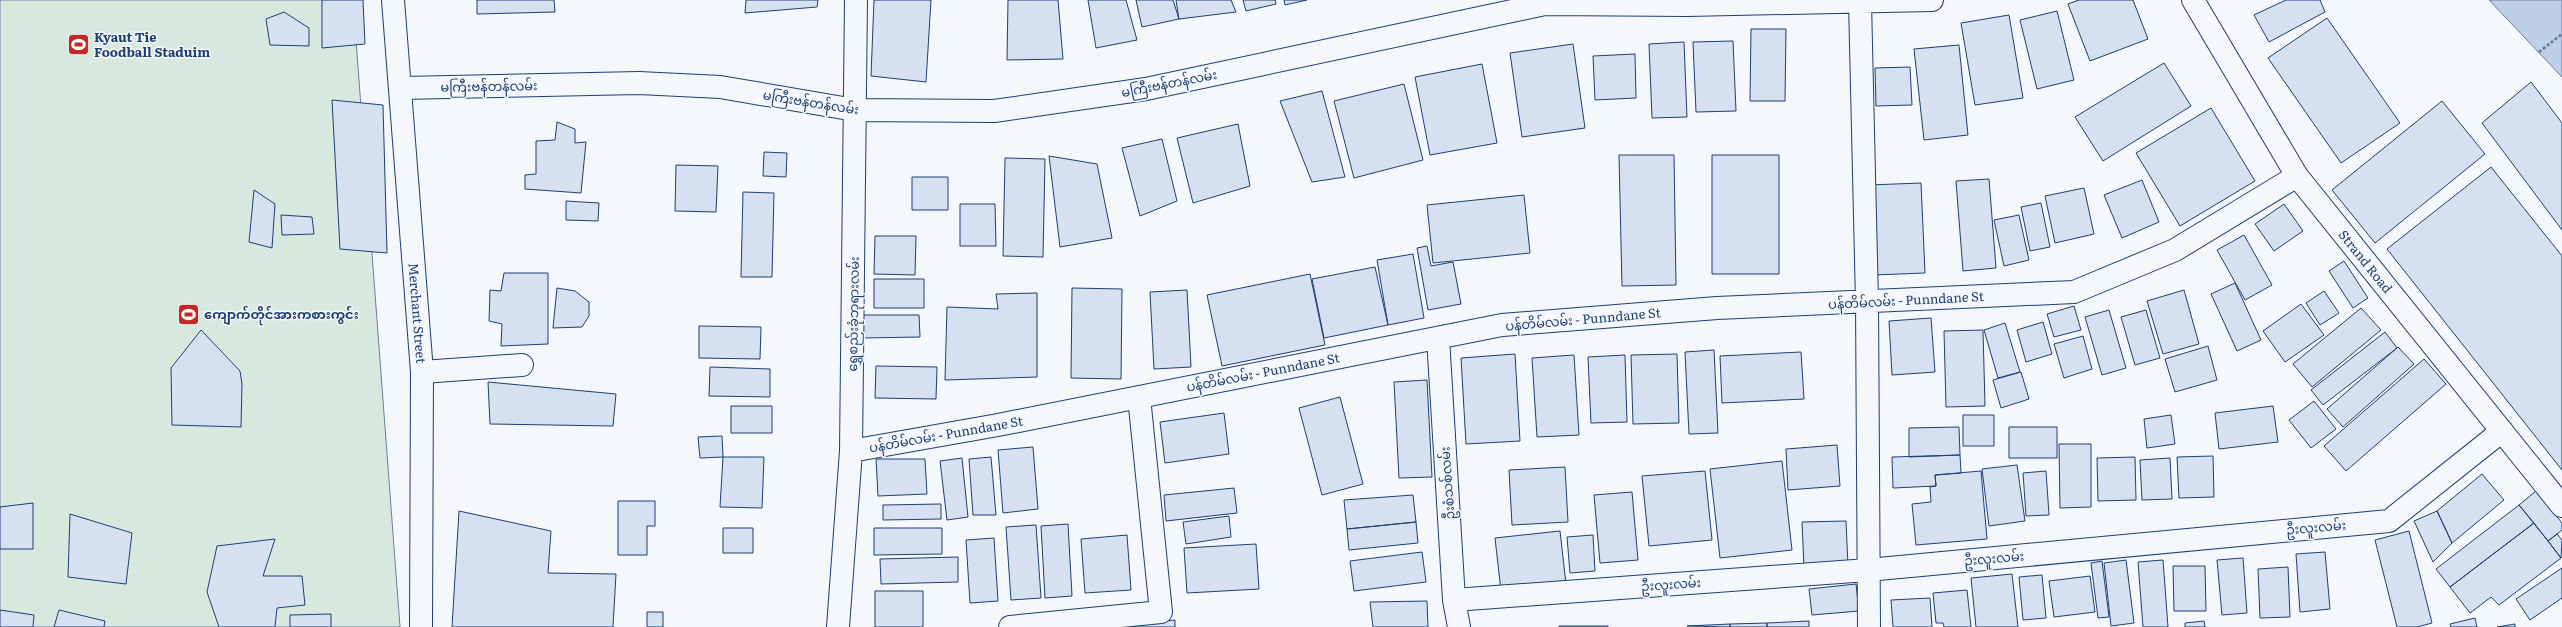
<svg xmlns="http://www.w3.org/2000/svg" width="2562" height="627" viewBox="0 0 2562 627" font-family="Literata,'Noto Sans Myanmar',serif">
	<style>
		.green { fill: #d7e8df; stroke: #687fa3 }
		.water { fill: #bed0e5; stroke: #687fa3 }
		.building { fill: #d5e0f0; stroke: #1d3f73 }
		.lines { fill: none; stroke-linecap: round; stroke-linejoin: round }
		.minor-casing { stroke: #1d3f73; stroke-width: 24 }
		.major-casing { stroke: #1d3f73; stroke-width: 24 }
		.path { stroke: #5e769c; stroke-width: 2.5; stroke-dasharray: 3 2; stroke-linecap: butt }
		.minor { stroke: #f4f7fb; stroke-width: 22 }
		.major { stroke: #f4f7fb; stroke-width: 22 }
		.labels { text-anchor: middle; stroke-width: 3; stroke-linejoin: round; paint-order: stroke }
		.poi-label { font-size: 13px; font-weight: bold; fill: #1d3f73; stroke: #f4f7fb; text-anchor: start }
		.street-label { font-size: 13px; fill: #1d3f73; stroke: #f4f7fb }
	</style>
	<rect width="100%" height="100%" fill="#f4f7fb"/>
	<path class="green" d="M0,0h353l47,627h-400z"/>
	<path class="water" d="M2489,0h73v77z"/>
	<path class="building" d="M322,0h41l2,44 -43,4z
		M477,0h77l1,12 -78,2z
		M746,0h72l-1,7 -72,6z
		M874,0h57l-5,82 -55,-6z
		M1008,0h50l5,59 -56,1z
		M1088,0h38l11,40 -41,8z
		M1136,0h37l6,19 -37,8z
		M1176,0h55l5,12 -57,7z
		M1243,0h32l1,4 -30,7z
		M1284,0h23l-22,5z
		M2079,0h54l15,39 -58,22 -22,-57z
		M2286,0h34l5,12 -56,30 -15,-27z
		M2057,11l17,69 -37,9 -17,-69z
		M284,12l25,16v18l-39,-1 -4,-26z
		M2009,15l14,83 -48,7 -14,-82z
		M2327,18l73,105 -59,40 -73,-105z
		M1751,29h35l-1,72h-35z
		M1733,41l3,70 -40,1 -3,-70z
		M1684,42l3,75 -35,1 -3,-74z
		M1573,44l12,84 -63,9 -12,-84z
		M1959,45l9,90 -44,5 -10,-91z
		M1635,54l1,44 -41,2 -2,-44z
		M2164,63l27,43 -88,55 -28,-44z
		M1482,64l15,79 -67,12 -15,-78z
		M1910,67l2,38 -36,1 -1,-38z
		M2531,82l31,41v107l-80,-107z
		M1404,84l19,76 -69,18 -20,-77z
		M1322,91l23,86 -33,5 -32,-81z
		M332,100l51,5 4,148 -47,-4z
		M2442,101l43,53 -110,89 -43,-53z
		M2211,108l44,73 -75,45 -44,-73z
		M557,122l18,7v14l11,-1 -5,51 -56,-4v-14l11,-1v-33l19,-1z
		M1238,124l12,62 -57,17 -16,-65z
		M1162,139l15,62 -37,15 -18,-68z
		M764,152l23,1 -1,24 -23,-1z
		M1619,155h55l2,130 -54,1z
		M1712,155h67v119h-67z
		M1049,156l48,8 15,74 -52,9z
		M1005,158l40,1 -2,98 -40,-1z
		M676,165l42,1 -2,46 -41,-1z
		M2491,167l71,89v214l-175,-221z
		M912,177h36v33h-36z
		M1989,179l7,89 -33,3 -7,-90z
		M2142,180l17,42 -37,16 -18,-43z
		M1921,183l4,90 -52,2 -4,-90z
		M2084,188l10,46 -39,9 -10,-47z
		M254,190l21,14 -3,44 -23,-6z
		M743,192l31,1 -2,84h-31z
		M1524,195l6,58 -97,10 -6,-58z
		M566,201l33,2 -1,18 -32,-1z
		M2041,203l9,44 -20,4 -9,-44z
		M960,204h35l1,42h-36z
		M2284,204l19,27 -29,20 -19,-27z
		M281,215l31,2 2,17 -32,1z
		M2019,215l10,45 -25,6 -10,-46z
		M2244,235l28,50 -27,15 -28,-50z
		M875,236h41l-1,39 -41,-1z
		M1427,246l4,20 22,-4 8,42 -33,6 -11,-62z
		M1413,254l11,64 -36,7 -11,-65z
		M2344,261l24,37 -15,10 -24,-37z
		M1375,267l13,58 -64,13 -12,-59z
		M504,273h44v71l-47,2 1,-22 -13,-3 1,-31 11,1z
		M1310,274l15,71 -103,21 -15,-71z
		M874,279h50v29h-50z
		M2235,283l26,57 -24,11 -26,-57z
		M557,288l18,3 14,11v14l-7,11 -29,1z
		M1072,288l50,1 -1,90 -50,-1z
		M1187,290l4,77 -37,2 -4,-77z
		M2184,290l15,54 -36,10 -16,-53z
		M2324,291l15,22 -19,12 -14,-22z
		M1037,293v84l-92,3 2,-73 51,2 -2,-15z
		M2301,304l23,31 -39,27 -22,-31z
		M2074,306l7,24 -27,7 -7,-23z
		M2361,308l20,22 -69,57 -19,-23z
		M2109,310l17,58 -24,7 -17,-58z
		M2146,310l14,48 -25,7 -14,-48z
		M862,315h57l1,22 -58,1z
		M1931,318l4,54 -43,3 -3,-54z
		M2043,322l9,32 -26,8 -9,-32z
		M2005,323l15,49 -22,6 -14,-48z
		M699,326l62,1 -1,32 -61,-1z
		M201,330l39,41 2,13 -1,43 -69,-2 -1,-57z
		M1983,330l2,76 -39,1 -2,-76z
		M2385,332l12,16 -74,57 -12,-15z
		M2083,336l9,33 -28,9 -10,-34z
		M2208,346l9,34 -42,12 -10,-33z
		M2398,347l16,17 -71,63 -16,-18z
		M1714,350l4,83 -29,1 -4,-82z
		M1801,352l3,47 -82,4 -2,-47z
		M1515,354l5,87 -54,3 -5,-86z
		M1677,354l2,69 -46,1 -2,-69z
		M1574,355l5,80 -42,2 -5,-79z
		M1625,355l2,67 -36,1 -3,-66z
		M2424,359l22,25 -100,87 -22,-25z
		M876,366l61,1 -1,32 -61,-1z
		M710,367l60,2v28l-61,-1z
		M2021,372l8,27 -28,9 -8,-28z
		M1427,380l5,97 -33,1 -5,-96z
		M488,382l128,12 -3,32 -123,-2z
		M1340,397l23,87 -41,11 -23,-87z
		M2314,401l22,28 -25,19 -22,-28z
		M731,406h41v27h-41z
		M2273,406l5,36 -59,7 -4,-36z
		M1224,413l5,41 -64,9 -5,-41z
		M1963,415h31v31h-31z
		M2171,415l4,29 -28,4 -3,-29z
		M1959,427l1,28 -51,2v-29z
		M2009,427h48v31h-48z
		M722,436l1,21 -23,1 -2,-21z
		M2059,444h32v63l-31,1z
		M1837,445l3,41 -52,4 -2,-41z
		M1033,447l5,62 -35,4 -5,-63z
		M1960,455l1,18 -26,2 1,11 -43,2 -1,-31z
		M2213,456l1,41 -35,1 -2,-41z
		M723,457h41l-2,51 -42,-1z
		M991,457l5,58h-23l-4,-56z
		M2135,457l1,43 -38,1 -1,-43z
		M962,458l6,59 -21,3 -7,-59z
		M2170,458l2,41 -30,1 -2,-40z
		M876,459h49l2,35 -49,2z
		M1782,461l10,89 -72,8 -10,-89z
		M2017,465l8,56 -36,5 -7,-57z
		M1565,467l3,55 -56,3 -3,-55z
		M1705,471l7,69 -63,6 -7,-70z
		M1981,471l6,68 -71,6 -4,-41 19,-2 -1,-15 6,-1 -1,-11z
		M2046,471l3,44 -23,1 -3,-43z
		M2482,474l22,26 -52,43 -15,-32z
		M1234,488l3,25 -71,8 -2,-26z
		M2536,491l26,32v7l-14,11 -29,-36z
		M1632,492l6,68 -38,3 -6,-68z
		M1413,495l3,27 -69,7 -3,-29z
		M618,501h37v25h-8v29h-29z
		M33,503v46h-33v-42z
		M941,504v15l-58,1v-15z
		M2519,505l15,18 -84,64 -14,-18z
		M459,511l92,20 -3,42 68,1 -3,53h-161z
		M2437,511l15,32 -19,19 -19,-41z
		M70,514l62,19 -6,51 -58,-7z
		M1229,516l2,21 -45,7 -3,-22z
		M1846,521l2,45 -44,1 -2,-45z
		M1416,522l2,21 -69,7 -2,-21z
		M2534,523l27,35 -62,47 -8,-8 -21,16 -20,-26z
		M1068,524l4,72 -27,2 -4,-72z
		M1036,525l5,73 -30,2 -5,-73z
		M723,528h30v25h-30z
		M874,528h68v26l-68,1z
		M1560,531l6,53 -65,7 -6,-53z
		M2409,531l23,92 -15,4h-20l-22,-87z
		M2557,534l5,6 -1,18 -13,-17z
		M1127,535l4,55 -46,3 -4,-54z
		M1593,535l2,36 -25,2 -3,-36z
		M994,538l4,63 -28,2 -4,-63z
		M275,539l-12,37h39l3,29 -28,3 -2,19h-56l-12,-35 10,-46z
		M1256,544l3,45 -72,4 -3,-45z
		M1422,552l4,30 -72,9 -4,-30z
		M2325,552l5,57 -30,3 -4,-58z
		M958,557v25l-77,2 -1,-25z
		M2243,558l4,55 -25,2 -5,-55z
		M2126,560l8,63 -23,3 -7,-63z
		M2163,560l5,67h-25l-5,-65z
		M2102,561l7,56 -11,1 -7,-55z
		M2173,566h32l1,45h-32z
		M2288,567l2,50 -30,1 -2,-49z
		M2562,568v30l-32,22 -14,-21z
		M2012,574l6,53h-42l-5,-49z
		M2042,575l4,43 -23,2 -4,-43z
		M2090,576l5,36 -41,5 -5,-36z
		M1856,584l3,27 -47,4 -3,-26z
		M1967,590l4,37h-27l-1,-4h-7l-3,-30z
		M875,591h48v36h-48z
		M1930,598l2,29h-39l-2,-27z
		M1427,601l1,26h-55l-3,-25z
		M0,610l34,5 -1,12h-33z
		M59,610l46,11 -1,6h-50z
		M647,612h16v15h-16z
		M331,614v13h-41v-12z
		M2475,618l2,9h-26l-1,-3z
		M1175,620v7h-42l-1,-3z
		M1809,621v6h-42v-4z
		M2204,621l1,6h-20v-4z
		M1767,623v4h-37v-3z
		M1730,624v3l-43,-1z
		M2515,624v3h-18z
		M1559,626h49v1h-49z"/>
	<g class="lines">
		<defs>
			<path id="minor" d="M1860,2l7,300 2,325
				M401,88l238,-5 81,4 135,23 139,1 152,-22 399,-85 142,1 245,-5
				M1438,338l16,262 5,27
				M422,372l100,-7
				M851,451l147,-26 504,-100 215,-17 357,-16 101,-42 122,-74
				M1454,600l414,-30 521,-49 113,-90
				M838,627l13,-176 5,-451
				M1010,627l151,-15 -22,-215"/>
			<g id="major">
				<path id="s1" d="M393,0l29,372 -1,255"/>
				<path id="s2" d="M2193,0l104,176 265,330"/>
			</g>
		</defs>
		<use href="#minor" class="minor-casing"/>
		<use href="#major" class="major-casing"/>
		<path class="path" d="M2539,52l23,-18"/>
		<use href="#minor" class="minor"/>
		<use href="#major" class="major"/>
	</g>
	<defs>
		<symbol id="stadium-square" viewBox="-11 -11 22 22"><rect x="-9" y="-9" width="18" height="18" rx="4" fill="#c62828" stroke="#f4f7fb"/><path d="M0-5a6.5 5 0 1 0 0 10a6.5 5 0 1 0 0-10ZM-3.5-1.8h7v3.6h-7Z" fill="#fff"/></symbol>
	</defs>
	<g fill-rule="evenodd">
		<use href="#stadium-square" x="66" y="32" width="25" height="25"/>
		<use href="#stadium-square" x="176" y="302" width="25" height="25"/>
	</g>
	<g class="labels">
		<g class="poi-label">
			<text x="94" y="42">Kyaut Tie<tspan x="94" dy="15">Foodball Staduim</tspan></text>
			<text x="204" y="319">ကျောက်တိုင်အားကစားကွင်း</text>
		</g>
		<g class="street-label">
			<text transform="translate(1169 83) rotate(-11)" y="5">မကြီးဗန်တန်လမ်း</text>
			<text transform="translate(489 86) rotate(-1)" y="5">မကြီးဗန်တန်လမ်း</text>
			<text transform="translate(811 102) rotate(9)" y="5">မကြီးဗန်တန်လမ်း</text>
			<text dy="5" stroke="none"><textPath href="#s2" startOffset="314">Strand Road</textPath></text>
			<text transform="translate(1906 300) rotate(-3)" y="5">ပန်တိမ်လမ်း - Punndane St</text>
			<text dy="5" stroke="none"><textPath href="#s1" startOffset="314">Merchant Street</textPath></text>
			<text transform="translate(853 314) rotate(-89)" y="5">ရွှေစည်းခုံဘုရားလမ်း</text>
			<text transform="translate(1583 319) rotate(-5)" y="5">ပန်တိမ်လမ်း - Punndane St</text>
			<text transform="translate(1263 372) rotate(-11)" y="5">ပန်တိမ်လမ်း - Punndane St</text>
			<text transform="translate(946 434) rotate(-10)" y="5">ပန်တိမ်လမ်း - Punndane St</text>
			<text transform="translate(1447 483) rotate(-94)" y="5">ဦးစံသစ်လမ်း</text>
			<text transform="translate(2316 527) rotate(-5)" y="5">ဦးလူးလမ်း</text>
			<text transform="translate(1994 558) rotate(-5)" y="5">ဦးလူးလမ်း</text>
			<text transform="translate(1671 584) rotate(-4)" y="5">ဦးလူးလမ်း</text>
		</g>
	</g>
</svg>
